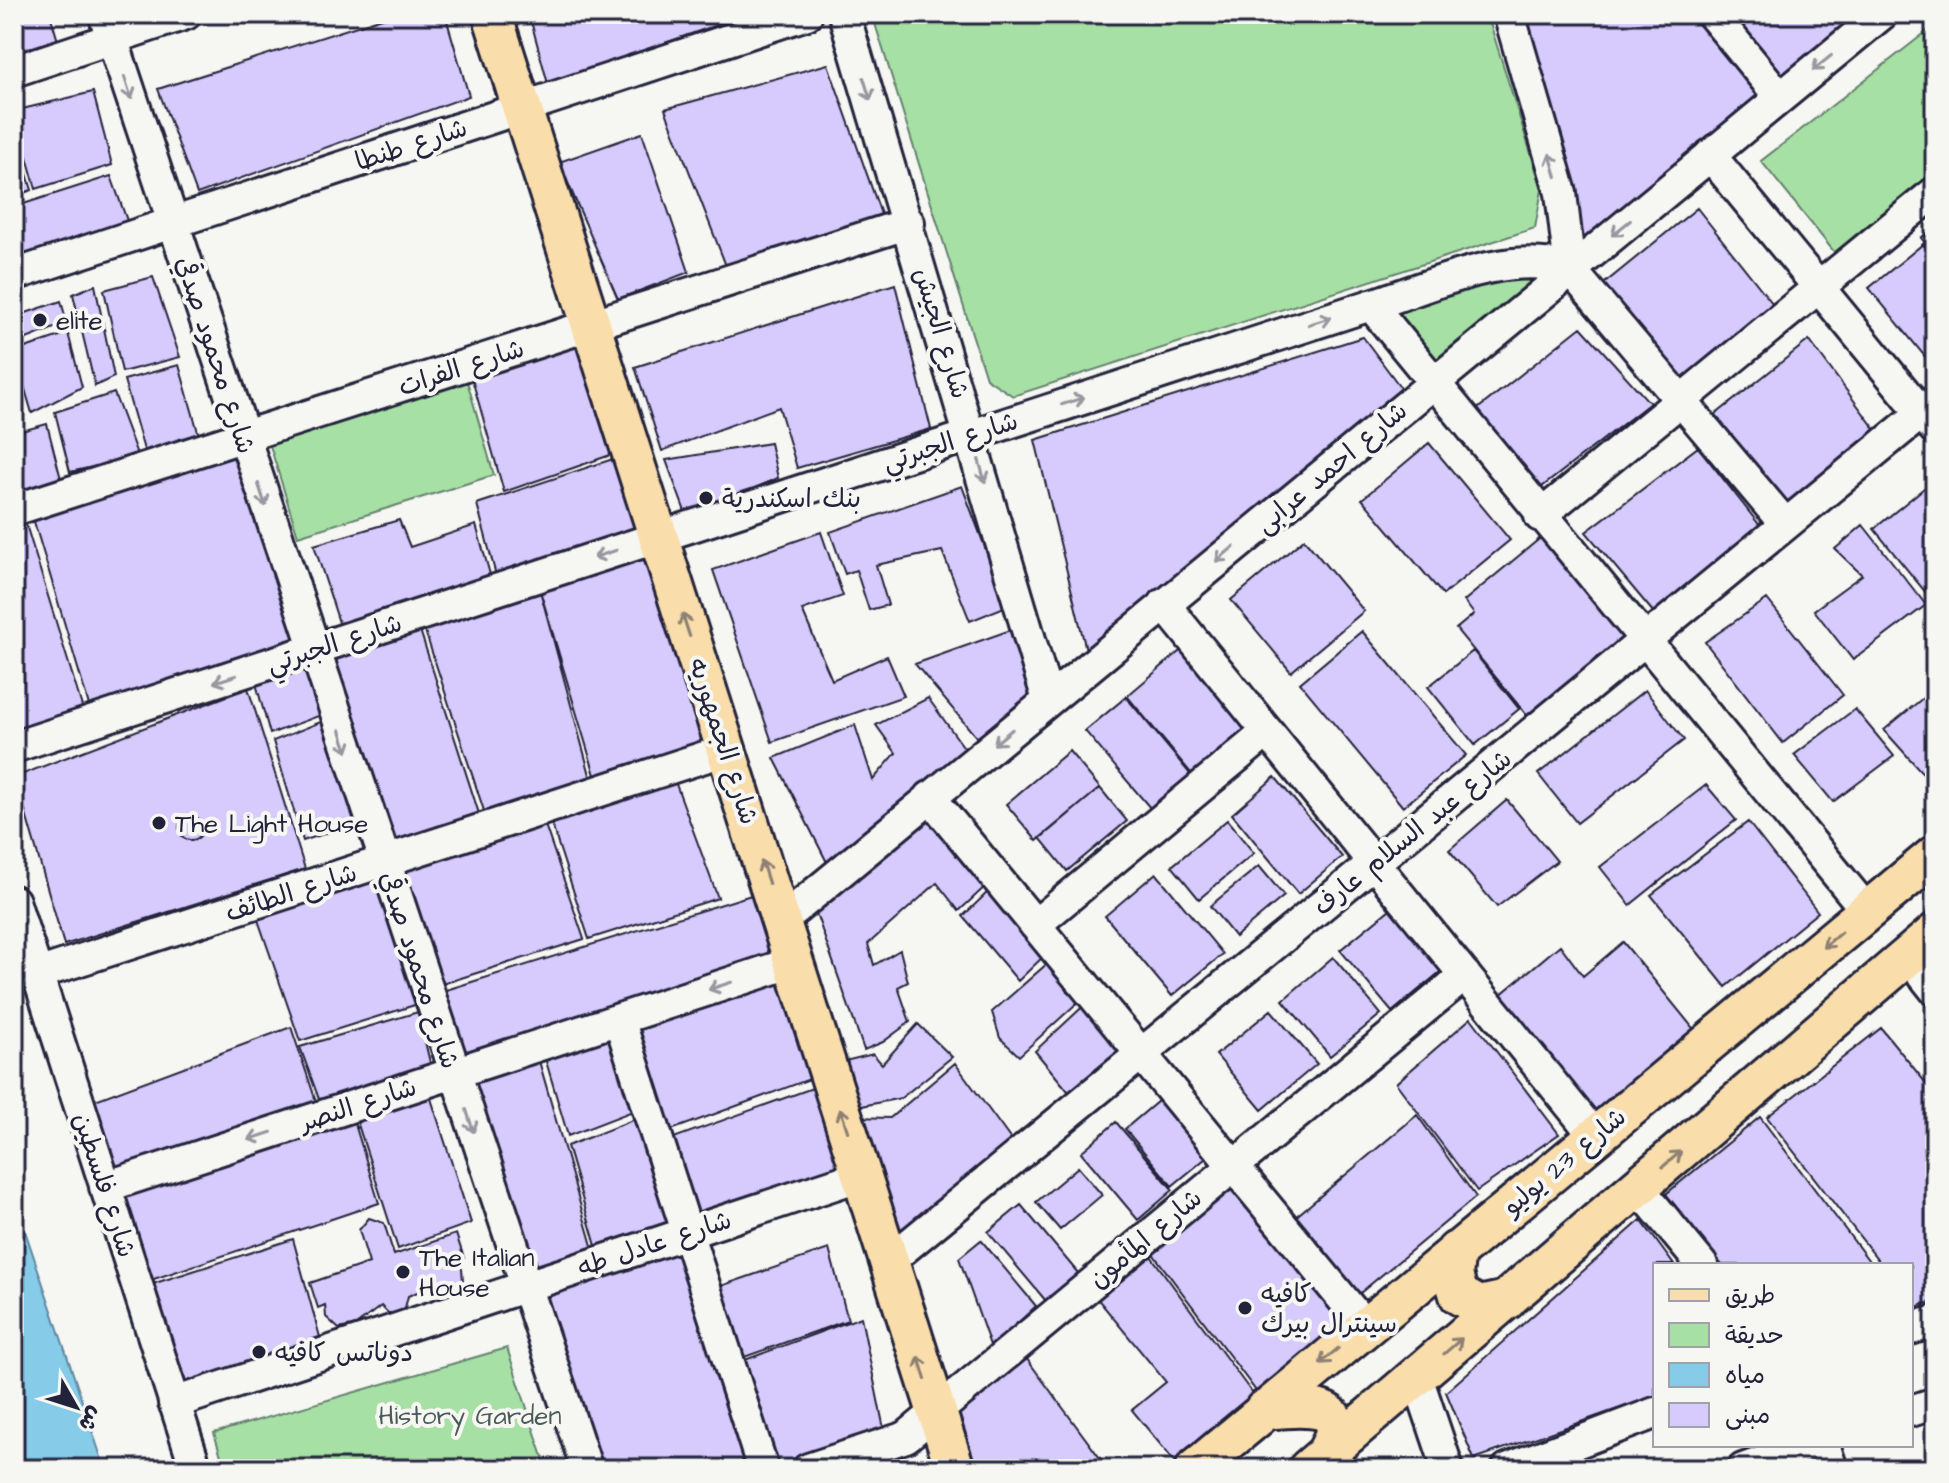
<svg xmlns="http://www.w3.org/2000/svg" width="1949" height="1483" viewBox="0 0 1949 1483" font-family="'Architects Daughter','Playpen Sans Arabic',sans-serif">
	<style>
		.green { fill: #a7e0a4; stroke: #648170; stroke-width: 2 }
		.water { fill: #86cbe7; stroke: #5e87a2; stroke-width: 2 }
		.building { fill: #d7cafc; stroke: #22223b; stroke-width: 2 }
		.lines { fill: none; stroke-linecap: round; stroke-linejoin: round }
		.minor-casing { stroke: #22223b; stroke-width: 36 }
		.major-casing { stroke: #22223b; stroke-width: 44 }
		.minor { stroke: #f6f6f2; stroke-width: 30 }
		.major { stroke: #f9ddab; stroke-width: 38 }
		.oneway { stroke: #9797a0 }
		.oneway2 { stroke: #8e8073 }
		.poi-dot { fill: #22223b; stroke: #f6f6f2; stroke-width: 3 }
		.labels { text-anchor: middle; stroke-width: 8; stroke-linejoin: round; paint-order: stroke }
		.street-label { font-size: 26px; fill: #22223b; stroke: #f6f6f2 }
		.poi-label { font-size: 26px; fill: #22223b; stroke: #f6f6f2; text-anchor: start }
		.park-label { font-size: 26px; fill: #4a5b5a; stroke: #f6f6f2 }
	</style>
	<rect width="100%" height="100%" fill="#f6f6f2"/>
	<filter id="ink" filterUnits="userSpaceOnUse"><feTurbulence type="fractalNoise" baseFrequency=".0125" numOctaves="2"/><feDisplacementMap in="SourceGraphic" scale="16" xChannelSelector="R" yChannelSelector="G"/><feConvolveMatrix kernelMatrix="1 2 1 2 8 2 1 2 1" color-interpolation-filters="sRGB"/></filter>
	<g filter="url(#ink)">
		<path class="green" d="M872,14h615l55,175 -7,39 -522,168 -27,-18z
			M1935,25v150l-100,78 -74,-92z
			M1532,265l14,16 -115,92 -50,-66z
			M465,374l29,101 -196,61 -30,-97z
			M507,1348l40,121h-322l-11,-36z"/>
		<path class="water" d="M14,1198l91,271h-91z"/>
		<path class="building" d="M14,14h36l8,27 -44,15z
			M395,14h50l24,82 -272,98 -39,-105z
			M529,14h219l-200,70z
			M1521,14h176l66,81 -178,146z
			M1726,14h141l-85,70z
			M828,64l54,153 -154,54 -63,-162z
			M93,92l19,73 -76,24 -22,-78z
			M14,132l18,58 -18,6z
			M642,133l47,139 -71,27 -59,-137z
			M111,176l19,53 -116,40v-62z
			M1697,208l79,100 -95,75 -81,-96z
			M1935,227v28l-14,-17z
			M1923,244l12,14v111l-66,-81z
			M153,277l27,80 -58,15 -18,-82z
			M895,284l36,145 -134,39 -18,-61 -117,44 -27,-84z
			M95,285l19,92 -19,9 -22,-92z
			M61,301l6,22 -53,21v-27z
			M1581,327l69,76 -112,87 -63,-79z
			M68,333l14,54 -50,26 -18,-61z
			M584,336l35,116 -115,40 -34,-120z
			M1363,337l44,59 -320,258 -52,-214z
			M1809,340l75,101 -100,75 -74,-97z
			M179,365l21,74 -54,18 -22,-77z
			M114,393l24,64 -68,15 -15,-60z
			M47,424l15,59 -48,14v-64z
			M770,443l8,35 -91,39 -21,-57z
			M1429,443l81,97 -67,55 -81,-96z
			M1698,447l63,80 -107,86 -68,-81z
			M237,451l63,192 -209,69 -59,-197z
			M622,456l27,77 -151,50 -21,-79z
			M1935,479v125l-61,-75z
			M962,486l45,120 -37,15 -28,-70 -66,14 12,40 -19,5 -13,-40 -11,4 -15,-42z
			M24,518l60,195 -70,24v-215z
			M399,520l11,27 66,-22 17,60 -150,50 -29,-90z
			M1863,525l63,80 -73,55 -39,-50 48,-35 -27,-26z
			M821,532l22,64 -41,14 30,70 55,-24 17,40 -132,46 -59,-172z
			M1544,535l83,100 -98,83 -73,-89 18,-15 -10,-13z
			M1304,539l60,72 -73,61 -60,-72z
			M656,544l60,202 -118,39 -59,-198z
			M539,587l54,199 -106,34 -64,-195z
			M1767,599l76,96 -60,48 -78,-101z
			M418,624l63,196 -93,34 -65,-202z
			M1016,628l22,76 -56,40 -67,-80z
			M1362,631l104,124 -63,52 -103,-124z
			M1186,646l68,82 -59,50 -68,-82z
			M1473,651l46,58 -44,36 -47,-58z
			M309,661l15,53 -54,20 -15,-54z
			M248,688l57,181 -241,76 -49,-168z
			M1935,688v99l-51,-57z
			M1645,690l39,50 -107,83 -39,-49z
			M1126,697l65,78 -40,34 -66,-78z
			M928,698l40,55 -134,123 -60,-118 81,-33 18,55 23,-27 -20,-28z
			M1855,709l39,47 -61,46 -39,-47z
			M328,719l34,102 -59,20 -30,-100z
			M1069,751l31,37 -63,53 -31,-37z
			M673,776l45,122 -129,41 -40,-123z
			M1275,777l67,80 -44,37 -66,-80z
			M1706,785l30,35 -106,85 -30,-38z
			M1100,788l27,33 -60,50 -27,-33z
			M1507,800l50,61 -60,46 -48,-57z
			M930,814l58,70 -29,27 -22,-28 -69,61 6,21 26,-15 8,32 -10,5 12,35 -27,20 -19,8 -48,-137z
			M179 828a12 12 0 1 1 24 0a12 12 0 1 1-24 0Z
			M1227,820l27,33 -55,46 -27,-33z
			M544,822l40,117 -145,46 -39,-116z
			M1748,822l70,90 -92,75 -75,-92z
			M1259,866l25,30 -49,41 -25,-31z
			M1156,873l67,81 -51,42 -67,-80z
			M382,879l39,124 -121,38 -43,-124z
			M992,888l55,65 -29,28 -55,-65z
			M764,891l17,63 -314,104 -24,-67z
			M1395,905l51,62 -54,45 -52,-62z
			M1623,942l74,91 -106,86 -98,-118 67,-56 23,31z
			M1057,955l31,38 -69,63 -19,-18 -8,-26z
			M1333,957l48,57 -51,42 -47,-56z
			M785,973l33,103 -152,56 -37,-109z
			M1092,998l46,58 -61,46 -42,-51z
			M1271,1010l46,54 -55,46 -46,-55z
			M418,1012l14,59 -109,39 -23,-63z
			M1471,1018l88,116 -82,57 -81,-108z
			M918,1024l34,33 -51,41 -49,10 -11,-46 32,-8 9,10z
			M616,1026l22,83 -70,27 -25,-85z
			M291,1027l28,83 -211,70 -21,-77z
			M1881,1028l54,66v206l-20,8 -4,-6v-37h-29l-115,-148z
			M537,1054l58,202 -69,23 -63,-201z
			M955,1063l62,85 -126,93 -37,-124 36,1z
			M427,1086l44,137 -73,26 -44,-137z
			M818,1086l28,82 -151,51 -27,-79z
			M1164,1096l48,57 -40,33 -47,-57z
			M351,1111l28,92 -237,80 -32,-95z
			M1417,1115l59,82 -128,106 -55,-84z
			M640,1117l41,112 -82,27 -32,-110z
			M1760,1117l112,148h-150l-56,-71z
			M1116,1122l57,68 -35,30 -57,-68z
			M1078,1167l24,28 -42,35 -24,-28z
			M1233,1175l119,149 -90,75 -114,-152z
			M1021,1205l57,68 -32,28 -58,-69z
			M369,1218l15,5 10,32 62,-21 8,24 -8,3 6,8 1,12 -12,13 -29,-4 -14,6 -3,12 -7,5h-10l-7,-7 -25,19 -17,4 -13,-12 -1,-12 -7,3 -8,-25 59,-20 -10,-33z
			M1641,1220l33,45h-19v131l-181,63 -28,-67z
			M686,1234l68,235h-161l-67,-183z
			M293,1239l30,109 -146,50 -34,-111z
			M981,1240l55,66 -45,42 -32,-90z
			M1145,1248l113,153 -80,65 -46,-56 34,-28 -75,-91z
			M829,1249l19,71 -112,40 -24,-71z
			M861,1317l25,122 -90,30h-30l-32,-105z
			M1021,1351l87,118h-142l-18,-58z
			M890,1448l7,21h-72z"/>
		<g class="lines">
			<defs>
				<path id="minor" d="M104,14l483,1455
					M844,14l204,686
					M1509,14l52,179 9,76
					M1712,14l68,83
					M14,71l172,-57
					M1710,155l225,274
					M1570,269l215,255
					M14,275l793,-261
					M1371,305l496,606
					M14,510l895,-287
					M1540,516l395,-324
					M1164,604l431,532
					M14,747l1357,-442c62,-19 134,-56 199,-36
					M930,797l435,529
					M14,901l182,568
					M781,921l1101,-907
					M1035,925l232,-193
					M1908,956l27,34
					M37,974l689,-224
					M619,1019l144,450
					M105,1187l689,-225
					M1638,1187l64,78
					M889,1261l1046,-859
					M1911,1329l24,-8
					M1417,1377l31,92
					M174,1403l688,-228
					M1911,1411l24,-8
					M1824,1445l8,24
					M808,1469l98,-32 559,-462
					M1507,1469l148,-56
					M1743,1469l66,-24"/>
				<path id="major" d="M492,14l463,1455
					M1456,1251l-3,24 6,20 20,11 28,-6
					M1264,1410c33,-3 94,-12 62,43
					M1195,1469l740,-614
					M1308,1469l627,-536"/>
			</defs>
			<use href="#minor" class="minor-casing"/>
			<use href="#major" class="major-casing"/>
			<use href="#minor" class="minor"/>
			<use href="#major" class="major"/>
		</g>
		<defs><path id="oneway-shaft" d="M-6 0H5M1.5-3L5.5 0L1.5 3" fill="none" stroke-width="1.6" stroke-linecap="round" stroke-linejoin="round" transform="scale(2)"/></defs>
		<g class="oneway">
			<use href="#oneway-shaft" transform="translate(1822 63) rotate(141)"/>
			<use href="#oneway-shaft" transform="translate(128 88) rotate(72)"/>
			<use href="#oneway-shaft" transform="translate(867 89) rotate(73)"/>
			<use href="#oneway-shaft" transform="translate(1553 165) rotate(-106)"/>
			<use href="#oneway-shaft" transform="translate(1621 228) rotate(141)"/>
			<use href="#oneway-shaft" transform="translate(1320 321) rotate(-17)"/>
			<use href="#oneway-shaft" transform="translate(1073 401) rotate(-18)"/>
			<use href="#oneway-shaft" transform="translate(982 471) rotate(74)"/>
			<use href="#oneway-shaft" transform="translate(262 495) rotate(72)"/>
			<use href="#oneway-shaft" transform="translate(605 554) rotate(162)"/>
			<use href="#oneway-shaft" transform="translate(1225 554) rotate(140)"/>
			<use href="#oneway-shaft" transform="translate(225 679) rotate(162)"/>
			<use href="#oneway-shaft" transform="translate(1003 737) rotate(140)"/>
			<use href="#oneway-shaft" transform="translate(344 741) rotate(72)"/>
			<use href="#oneway-shaft" transform="translate(720 986) rotate(162)"/>
			<use href="#oneway-shaft" transform="translate(470 1121) rotate(72)"/>
			<use href="#oneway-shaft" transform="translate(260 1136) rotate(162)"/>
		</g>
		<g class="oneway2">
			<use href="#oneway-shaft" transform="translate(686 625) rotate(-108)"/>
			<use href="#oneway-shaft" transform="translate(765 872) rotate(-108)"/>
			<use href="#oneway-shaft" transform="translate(1832 940) rotate(140)"/>
			<use href="#oneway-shaft" transform="translate(844 1120) rotate(-108)"/>
			<use href="#oneway-shaft" transform="translate(1672 1159) rotate(-40)"/>
			<use href="#oneway-shaft" transform="translate(1453 1346) rotate(-41)"/>
			<use href="#oneway-shaft" transform="translate(1329 1356) rotate(140)"/>
			<use href="#oneway-shaft" transform="translate(922 1368) rotate(-107)"/>
		</g>
	</g>
	<g class="poi-dot">
		<circle cx="40" cy="320" r="8"/>
		<circle cx="706" cy="498" r="8"/>
		<circle cx="159" cy="823" r="8"/>
		<circle cx="403" cy="1272" r="8"/>
		<circle cx="1245" cy="1308" r="8"/>
		<circle cx="259" cy="1352" r="8"/>
	</g>
	<g class="labels">
		<g class="street-label">
			<text transform="translate(411 144) rotate(-18)" y="9">شارع طنطا</text>
			<text transform="translate(942 333) rotate(73)" y="9">شارع الجيش</text>
			<text transform="translate(216 355) rotate(72)" y="9">شارع محمود صدقي</text>
			<text transform="translate(461 367) rotate(-18)" y="9">شارع الفرات</text>
			<text transform="translate(950 441) rotate(-18)" y="9">شارع الجبرتي</text>
			<text transform="translate(1331 467) rotate(-40)" y="9">شارع احمد عرابى</text>
			<text transform="translate(334 643) rotate(-18)" y="9">شارع الجبرتي</text>
			<text transform="translate(724 741) rotate(72)" y="9">شارع الجمهوريه</text>
			<text transform="translate(1412 832) rotate(-39)" y="9">شارع عبد السلام عارف</text>
			<text transform="translate(291 892) rotate(-18)" y="9">شارع الطائف</text>
			<text transform="translate(420 970) rotate(72)" y="9">شارع محمود صدقي</text>
			<text transform="translate(358 1104) rotate(-18)" y="9">شارع النصر</text>
			<text transform="translate(1564 1161) rotate(-40)" y="9">شارع 23 يوليو</text>
			<text transform="translate(105 1185) rotate(72)" y="9">شارع فلسطين</text>
			<text transform="translate(1145 1238) rotate(-40)" y="9">شارع المأمون</text>
			<text transform="translate(654 1243) rotate(-18)" y="9">شارع عادل طه</text>
		</g>
		<g class="poi-label">
			<text x="56" y="329">elite</text>
			<text x="722" y="507">بنك اسكندرية</text>
			<text x="175" y="832">The Light House</text>
			<text x="419" y="1266">The Italian<tspan x="419" dy="30">House</tspan></text>
			<text x="1261" y="1302">كافيه<tspan x="1261" dy="30">سينترال بيرك</tspan></text>
			<text x="275" y="1361">دوناتس كافيه</text>
		</g>
		<g class="park-label">
			<text x="470" y="1424">History Garden</text>
		</g>
	</g>
	<rect width="1949" height="1483" fill="none" stroke="#f6f6f2" stroke-width="48"/>
	<rect x="24" y="24" width="1901" height="1435" fill="none" stroke="#22223b" stroke-width="3" filter="url(#ink)"/>
	<rect x="1653" y="1263" width="260" height="184" fill="#f6f6f2" stroke="#a1a1a9" stroke-width="2"/>
	<rect x="1669" y="1289" width="40" height="12" fill="#f9ddab" stroke="#a1a1a9" stroke-width="2"/>
	<text x="1725" y="1303" font-size="24" fill="#22223b">طريق</text>
	<rect x="1669" y="1323" width="40" height="24" fill="#a7e0a4" stroke="#a1a1a9" stroke-width="2"/>
	<text x="1725" y="1343" font-size="24" fill="#22223b">حديقة</text>
	<rect x="1669" y="1363" width="40" height="24" fill="#86cbe7" stroke="#a1a1a9" stroke-width="2"/>
	<text x="1725" y="1383" font-size="24" fill="#22223b">مياه</text>
	<rect x="1669" y="1403" width="40" height="24" fill="#d7cafc" stroke="#a1a1a9" stroke-width="2"/>
	<text x="1725" y="1423" font-size="24" fill="#22223b">مبنى</text>
	<g transform="translate(76 1407) rotate(129)" stroke="#f6f6f2" stroke-width="6" paint-order="stroke">
	<path d="M0-6L14 30L0 20L-14 30Z" fill="#22223b"/>
	<text y="-12" font-size="22" font-weight="bold" text-anchor="middle" fill="#22223b">ش</text>
	</g>
</svg>
